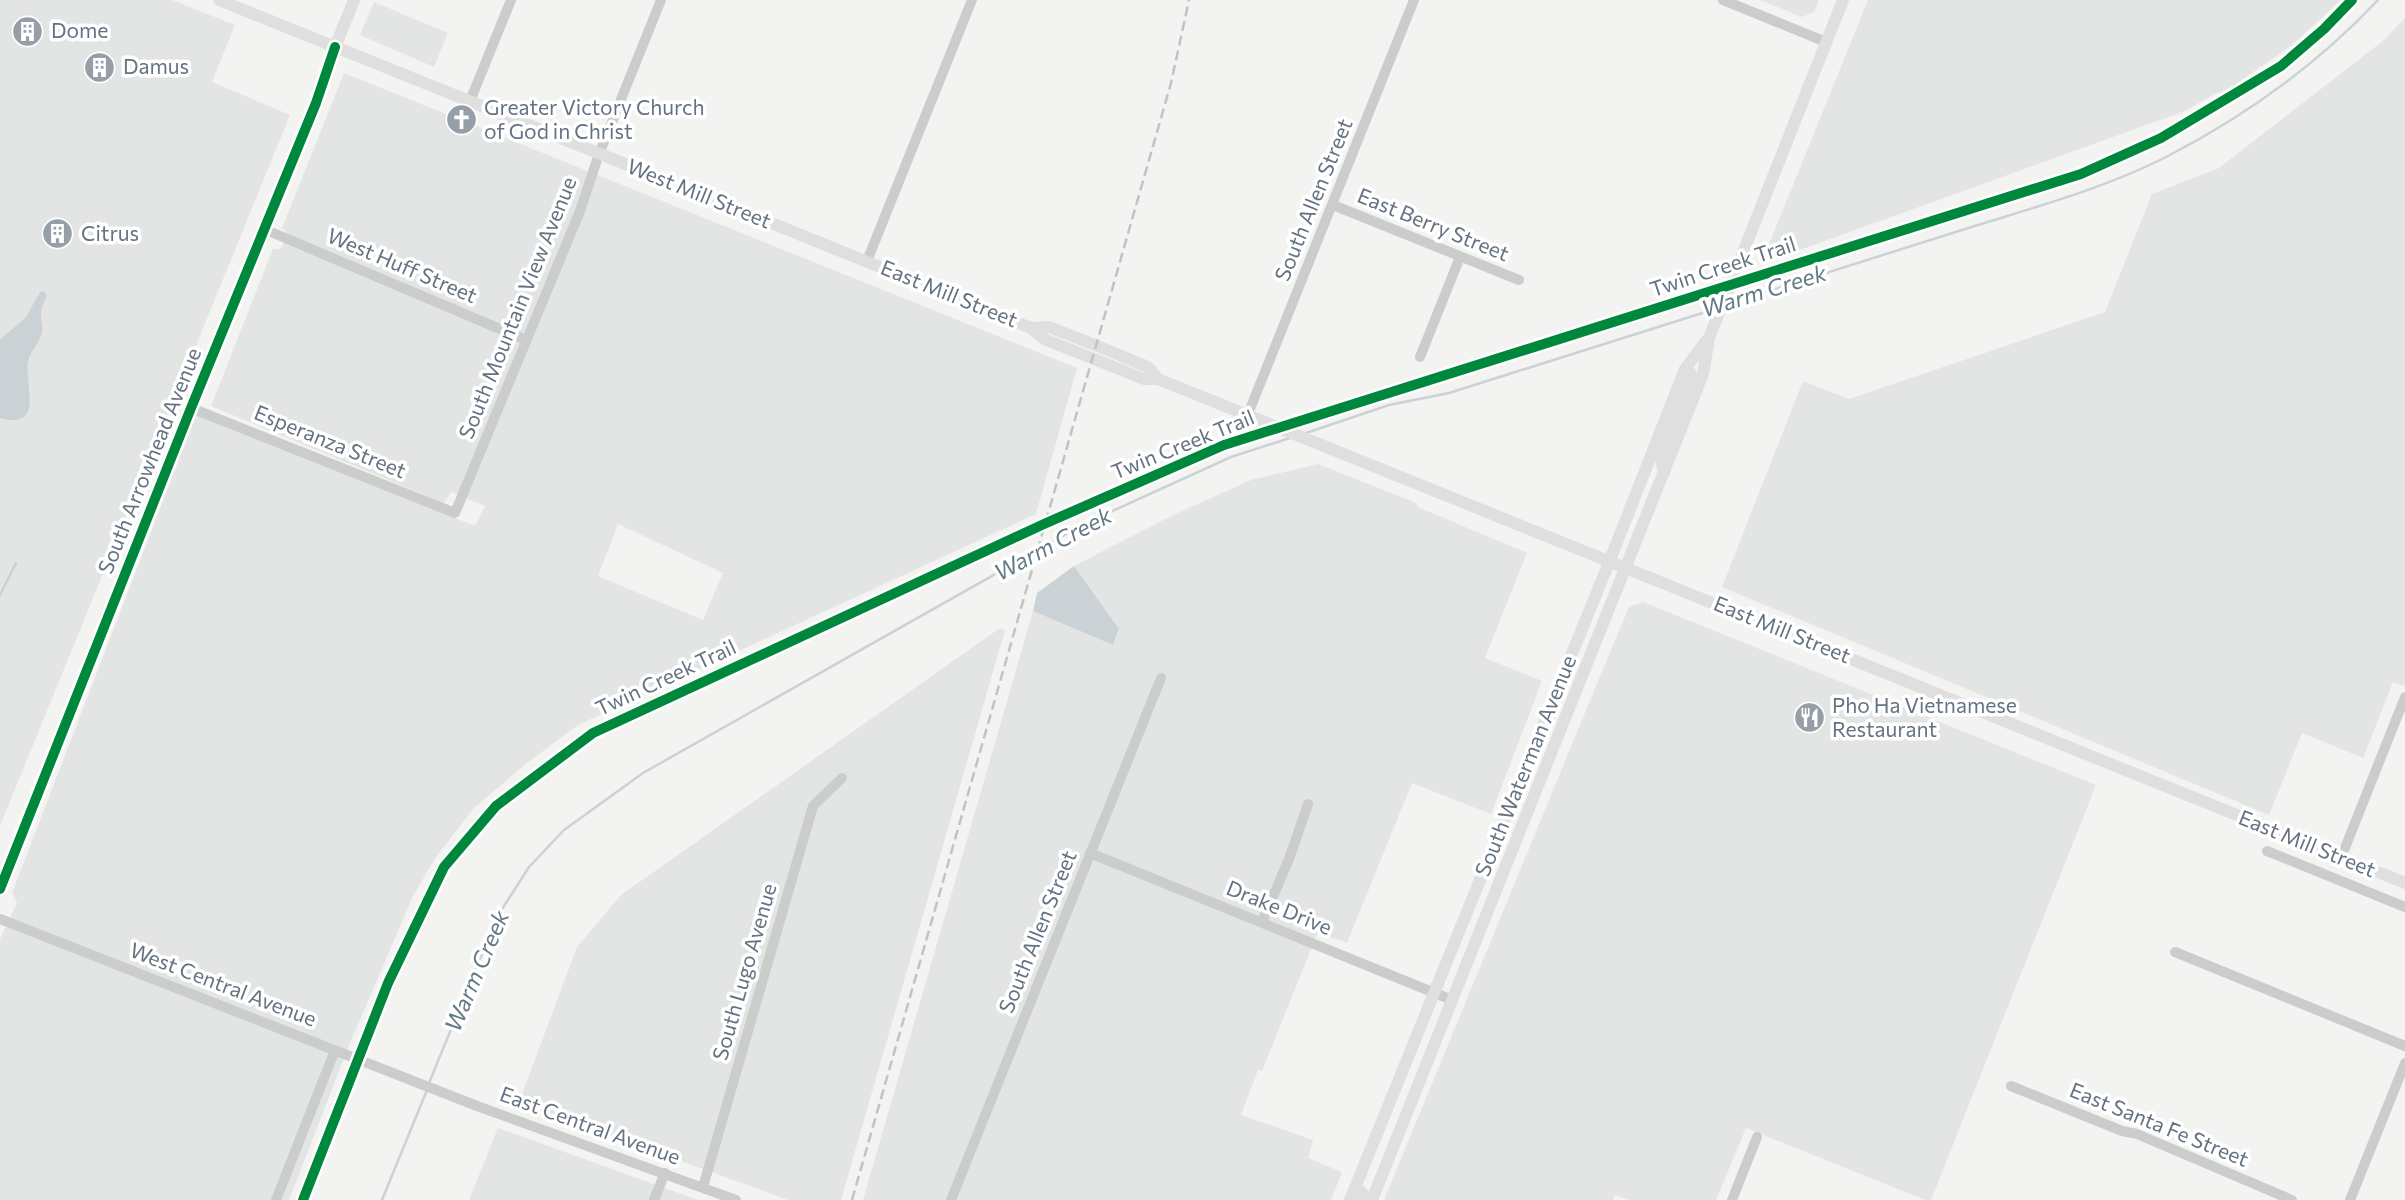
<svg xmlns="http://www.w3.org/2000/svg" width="2405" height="1200" viewBox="0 0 2405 1200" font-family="Commissioner,sans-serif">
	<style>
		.built { fill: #e3e5e4; fill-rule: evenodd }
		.water { fill: #cbd2d5 }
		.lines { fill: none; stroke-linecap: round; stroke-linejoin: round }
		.stream { stroke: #cbd2d5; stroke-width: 2.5 }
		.minor { stroke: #cbcccc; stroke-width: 10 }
		.major { stroke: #dfdfe0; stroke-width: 12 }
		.rail { stroke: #c1c2c2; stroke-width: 2.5; stroke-dasharray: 10 5; stroke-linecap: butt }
		.cycleway-casing { stroke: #fff; stroke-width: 15 }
		.cycleway { stroke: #00873e; stroke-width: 10 }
		.labels { text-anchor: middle; stroke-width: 7; stroke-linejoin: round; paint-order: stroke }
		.poi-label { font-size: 21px; fill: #647281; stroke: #fff; text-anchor: start }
		.street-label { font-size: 21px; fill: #647281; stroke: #fff }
		.water-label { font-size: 23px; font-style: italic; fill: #647a85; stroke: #fff }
	</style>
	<rect width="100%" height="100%" fill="#f3f3f1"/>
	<path class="built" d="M0,0h172l63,25 -23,57 78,33 -290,711z
		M1760,0h59l-5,12 -12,5z
		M1868,0h473l-49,45 -67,47 -9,1 -31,18 -424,153z
		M374,2l74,31 -14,34 -74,-32z
		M2405,18v668l-12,-4 -30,76 -61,-25 -33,82 -547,-228 81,-206 46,18 256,-87 47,-118 67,-26 164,-127z
		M344,73l733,295 -41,146 -458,211 -51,38 -53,45 -38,49 -23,39 -63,147 -61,157h-289v-261l17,-36 -5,-10 184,-478 279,111 10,-20 -34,-14 -7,11 -233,-97 62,-157h8l6,-16 -5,-5zM618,524l105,49 -20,47 -105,-44z
		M1318,464l96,38 6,6 107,45 -42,105 57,23 -51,133 -79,-31 -65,160 -29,-11 -56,139 -4,-1 -17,45 72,25 -5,18 34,14 -11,28h-468l170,-589 80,34 6,-15 -45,-64 97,-50 80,-36z
		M1643,602l453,183 -165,415h-6l-179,-72 -30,72h-87l-14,-5 -2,5h-229l224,-543 21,-50z
		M1000,628l5,2 -164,570h-53l-269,-98 58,-155 44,-52z
		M498,1128l200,72h-229z"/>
	<path class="water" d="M44,291l3,4c-3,7 -6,13 -6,21 0,5 2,11 1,16 -2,11 -12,18 -14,30 -4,23 18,68 -28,56v-78l26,-23 14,-25z
		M1074,566l45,63 -6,16 -80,-34 4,-18z"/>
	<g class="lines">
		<path class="stream" d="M1728,304c84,-26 168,-53 253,-80 62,-19 126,-37 185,-67 80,-41 150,-91 212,-157
			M1306,433l83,-28 60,-12 266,-84
			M0,595l16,-32
			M429,1083l68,-166 32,-50 35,-37 79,-57 441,-249 147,-67 59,-19
			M382,1200l45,-110"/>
		<path class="minor" d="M1723,0l103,42
			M470,101l41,-101
			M1333,205l186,75
			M264,229l262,111
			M867,261l105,-261
			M1420,357l40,-100
			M191,408l264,105 125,-302 19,-57 62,-154
			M1248,414l166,-414
			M2267,851l138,56
			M1090,853l362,147
			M2341,858l64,-161
			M0,889l191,-481 125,-305 19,-56
			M0,919l477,187 259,94
			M1262,922l27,-63 19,-55
			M2175,952l230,94
			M2011,1086l111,45 15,3 155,66
			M703,1187l110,-381 29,-28
			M276,1200l59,-150
			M654,1200l11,-27
			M951,1200l210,-522
			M1732,1200l25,-63
			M2350,1200l55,-137"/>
		<path class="major" d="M219,0l812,328 13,11 100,40h14
			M335,47l19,-47
			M1031,328l18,-1 46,18 53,22 10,12 1247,504
			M1664,473l-4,-18 32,-79 -3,-5 -4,-2
			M1356,1187l7,7 -2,6
			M1350,1200l260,-640 75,-191 21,-28
			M1372,1200l331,-826 6,-36 134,-338"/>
		<path class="rail" d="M852,1200l319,-1117 18,-83"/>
		<defs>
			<path id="cycleway" d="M0,889l191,-481 125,-305 19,-56
				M303,1200l85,-217 56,-116 52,-61 97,-73 451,-209 180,-79 857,-271 80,-36 120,-72 43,-37 28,-29"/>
		</defs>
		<use href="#cycleway" class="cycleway-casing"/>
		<use href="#cycleway" class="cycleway"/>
	</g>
	<defs>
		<symbol id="building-disc" viewBox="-11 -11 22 22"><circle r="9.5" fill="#969fa8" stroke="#fff"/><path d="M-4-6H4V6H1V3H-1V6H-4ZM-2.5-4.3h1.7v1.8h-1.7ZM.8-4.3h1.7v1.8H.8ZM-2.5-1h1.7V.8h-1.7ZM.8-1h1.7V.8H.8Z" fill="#fff"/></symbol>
		<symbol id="church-disc" viewBox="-11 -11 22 22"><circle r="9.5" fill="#969fa8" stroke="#fff"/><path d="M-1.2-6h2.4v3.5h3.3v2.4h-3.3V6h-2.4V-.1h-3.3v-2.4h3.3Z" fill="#fff"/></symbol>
		<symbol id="restaurant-disc" viewBox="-11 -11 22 22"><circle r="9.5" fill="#969fa8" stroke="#fff"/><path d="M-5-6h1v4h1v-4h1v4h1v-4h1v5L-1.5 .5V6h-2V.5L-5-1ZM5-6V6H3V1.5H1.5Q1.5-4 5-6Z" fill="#fff"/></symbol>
	</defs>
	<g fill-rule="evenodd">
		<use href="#building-disc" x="10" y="14" width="35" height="35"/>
		<use href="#building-disc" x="82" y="50" width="35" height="35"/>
		<use href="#church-disc" x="444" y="102" width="35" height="35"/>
		<use href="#building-disc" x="40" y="216" width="35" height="35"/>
		<use href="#restaurant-disc" x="1792" y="700" width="35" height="35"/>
	</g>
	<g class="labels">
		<g class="poi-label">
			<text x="51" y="38">Dome</text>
			<text x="123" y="74">Damus</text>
			<text x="484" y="115">Greater Victory Church<tspan x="484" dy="24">of God in Christ</tspan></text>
			<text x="81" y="241">Citrus</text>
			<text x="1832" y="713">Pho Ha Vietnamese<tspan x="1832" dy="24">Restaurant</tspan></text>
		</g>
		<g class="street-label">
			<text transform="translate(699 194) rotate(22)" y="7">West Mill Street</text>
			<text transform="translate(1314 200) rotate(-68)" y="7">South Allen Street</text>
			<text transform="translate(1433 225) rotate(22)" y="7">East Berry Street</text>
			<text transform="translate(402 266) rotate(23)" y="7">West Huff Street</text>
			<text transform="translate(1723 267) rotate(-18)" y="7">Twin Creek Trail</text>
			<text transform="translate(949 294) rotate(22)" y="7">East Mill Street</text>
			<text transform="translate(518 308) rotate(-68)" y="7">South Mountain View Avenue</text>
			<text transform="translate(330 442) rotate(22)" y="7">Esperanza Street</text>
			<text transform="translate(1183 445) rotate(-22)" y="7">Twin Creek Trail</text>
			<text transform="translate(150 461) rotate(-68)" y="7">South Arrowhead Avenue</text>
			<text transform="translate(1782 630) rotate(22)" y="7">East Mill Street</text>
			<text transform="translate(666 678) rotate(-25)" y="7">Twin Creek Trail</text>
			<text transform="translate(1526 766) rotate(-68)" y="7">South Waterman Avenue</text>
			<text transform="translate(2307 844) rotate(22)" y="7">East Mill Street</text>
			<text transform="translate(1279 908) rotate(22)" y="7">Drake Drive</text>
			<text transform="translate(1038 932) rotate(-68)" y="7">South Allen Street</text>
			<text transform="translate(745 972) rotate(-74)" y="7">South Lugo Avenue</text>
			<text transform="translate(223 985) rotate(21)" y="7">West Central Avenue</text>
			<text transform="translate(2159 1125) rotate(22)" y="7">East Santa Fe Street</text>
			<text transform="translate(590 1126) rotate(20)" y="7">East Central Avenue</text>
		</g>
		<g class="water-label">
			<text transform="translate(1764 291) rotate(-17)" y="8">Warm Creek</text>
			<text transform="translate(1053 544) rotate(-28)" y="8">Warm Creek</text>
			<text transform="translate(477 971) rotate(-67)" y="8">Warm Creek</text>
		</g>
	</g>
</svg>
